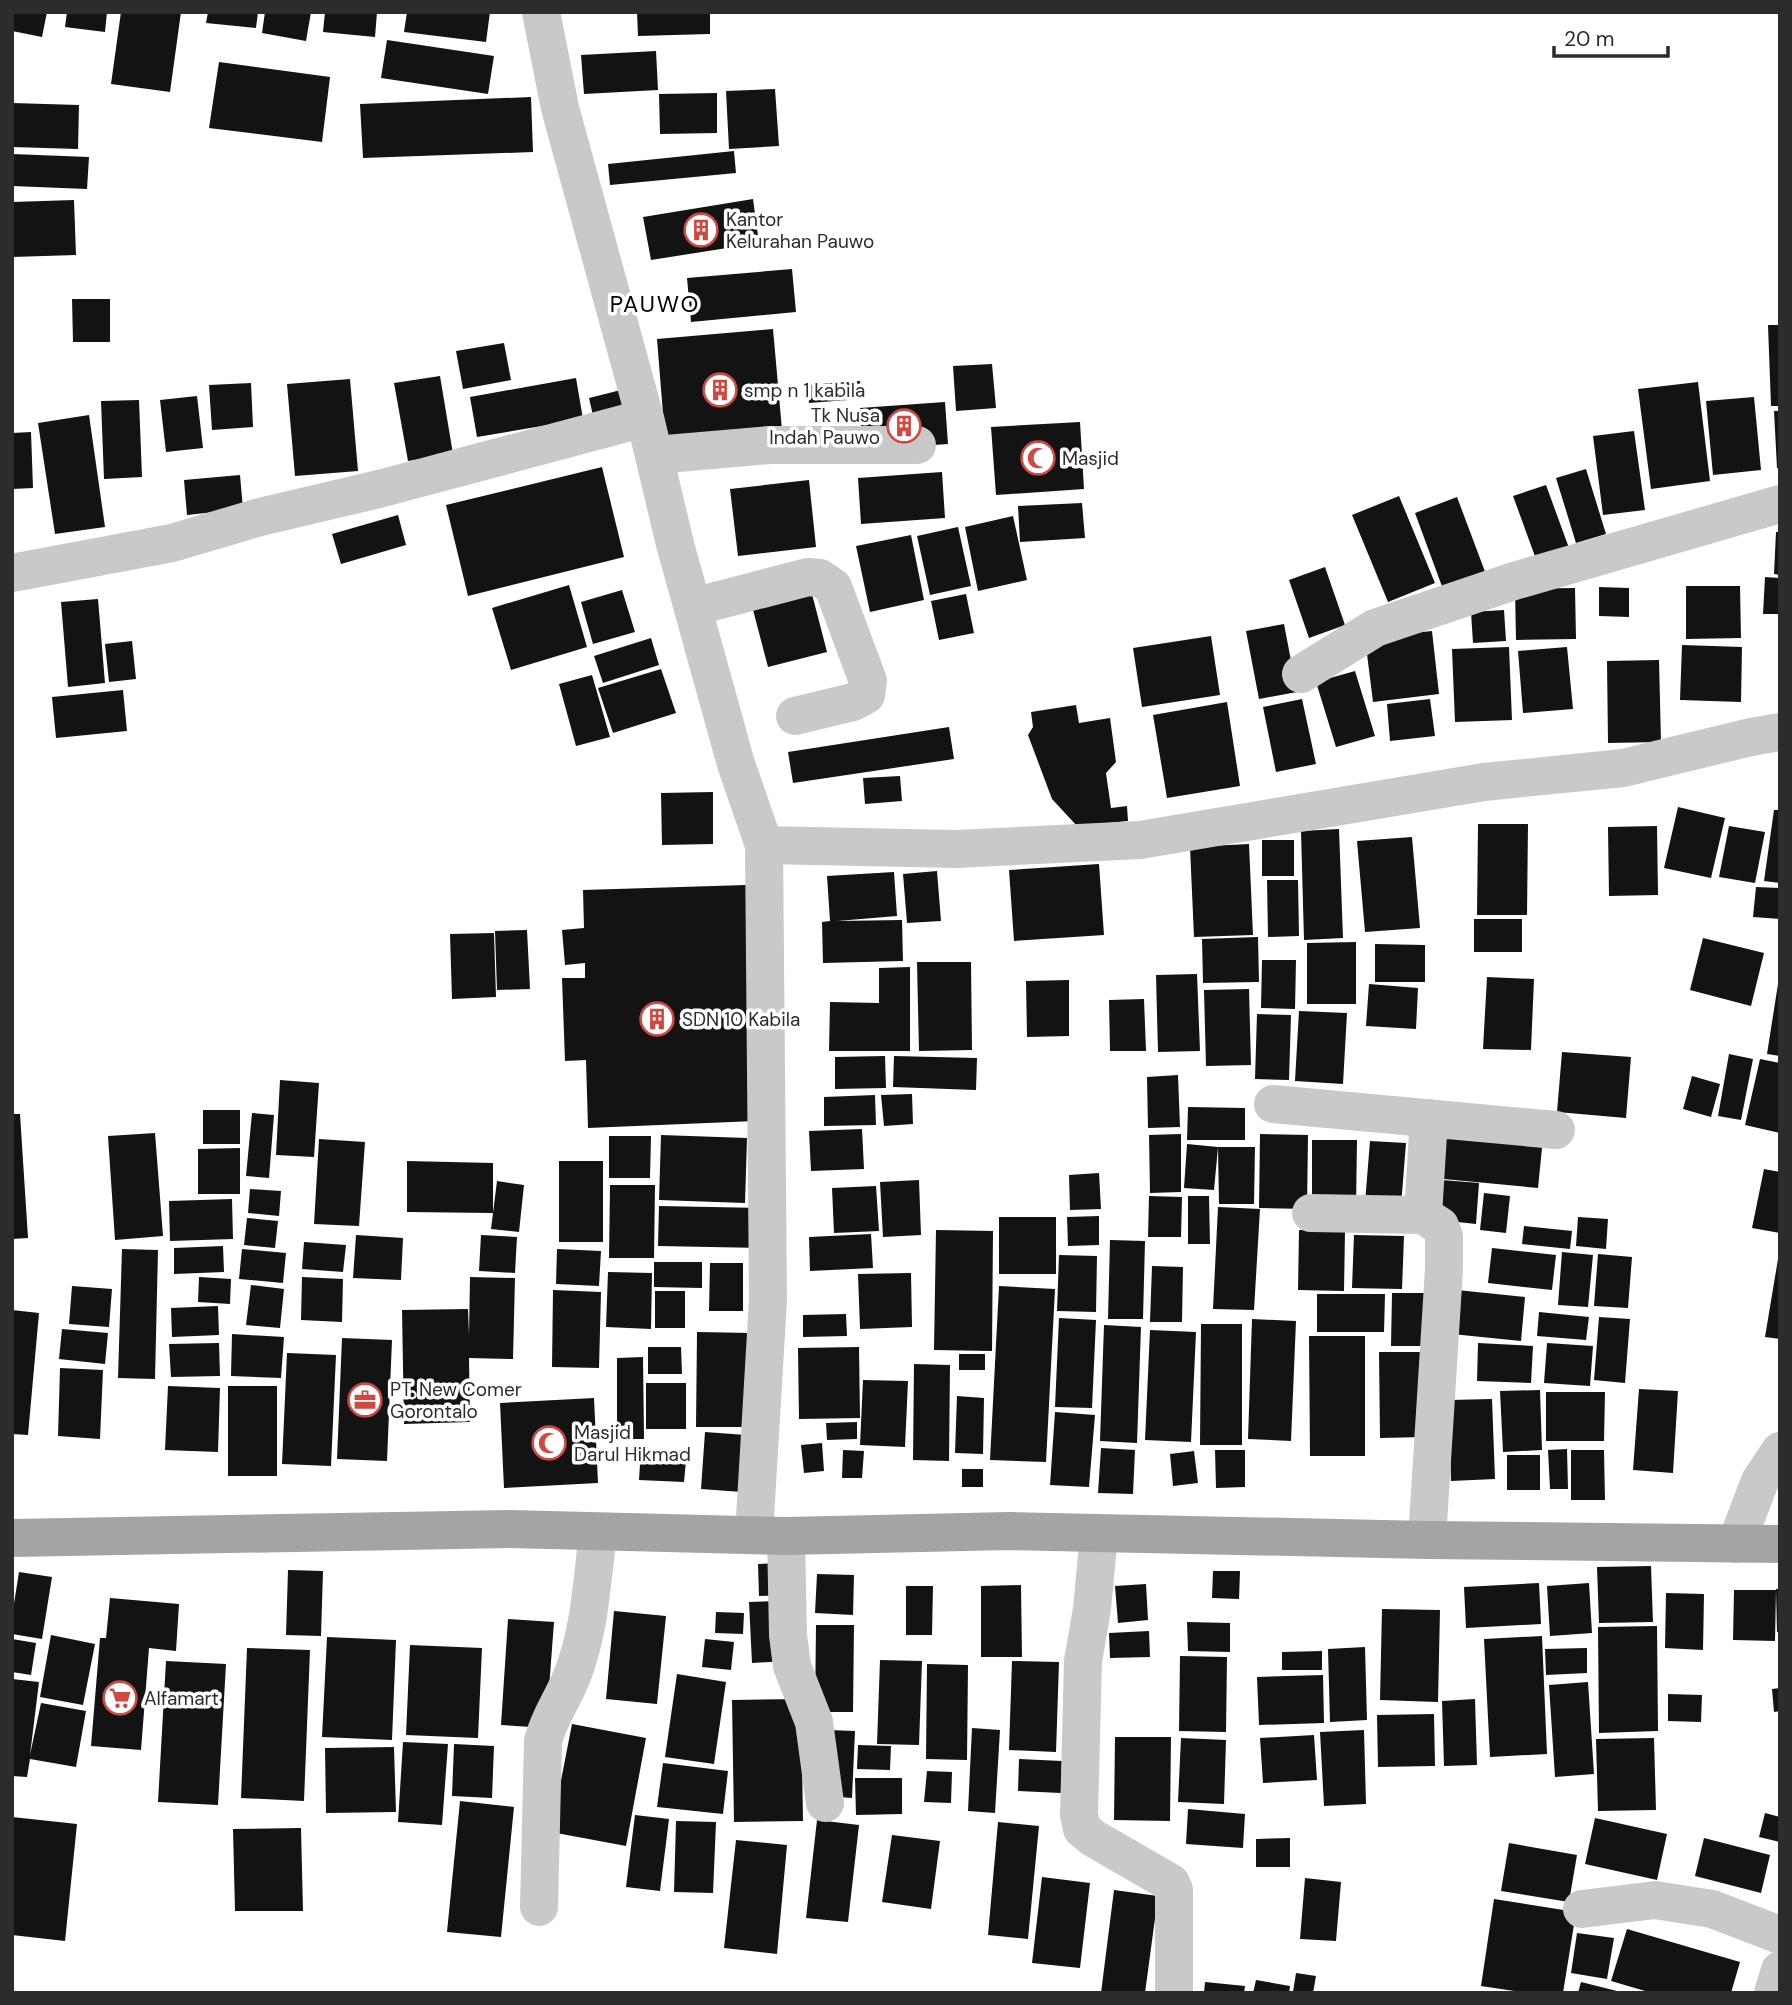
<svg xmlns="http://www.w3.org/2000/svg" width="1792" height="2005" viewBox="0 0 1792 2005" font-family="'DM Sans',sans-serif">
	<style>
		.building { fill: #131313 }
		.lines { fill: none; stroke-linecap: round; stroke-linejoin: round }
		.minor { stroke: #c9c9c9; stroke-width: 38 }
		.major { stroke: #a4a4a4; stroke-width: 38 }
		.labels { text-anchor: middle; stroke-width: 7; stroke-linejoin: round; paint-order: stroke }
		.poi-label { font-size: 19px; fill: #2c2c2c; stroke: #fff; text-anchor: start }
		.quarter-label { font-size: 23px; letter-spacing: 2px; fill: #000; stroke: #fff }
	</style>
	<rect width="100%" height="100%" fill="#fff"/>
	<path class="building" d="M12,12h35l-5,25 -30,-6z
		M67,12h40l-2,20 -40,-5z
		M121,12h60l-11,80 -59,-8z
		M208,12h50l-2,16 -50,-5z
		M265,12h46l-5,29 -44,-8z
		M325,12h52l-2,25 -52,-5z
		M407,12h83l-4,30 -82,-10z
		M637,12h73v22l-72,2z
		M387,40l107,16 -6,38 -107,-16z
		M656,51l2,39 -74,4 -3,-39z
		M219,62l111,15 -8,65 -113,-14z
		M775,89l4,57 -50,3 -3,-58z
		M717,93v40l-57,1 -1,-40z
		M531,97l2,55 -170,6 -3,-54z
		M12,103l67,2 -1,44 -66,-2z
		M734,151l2,22 -126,12 -2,-21z
		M12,154l77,3 -2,32 -75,-3z
		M753,199l6,44 -108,17 -8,-43z
		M74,200l2,55 -64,2v-55z
		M792,269l4,43 -105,10 -4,-44z
		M72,299h38v43h-37z
		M1768,325h12v81h-9z
		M773,329l10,112 -117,10 -9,-112z
		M504,343l7,37 -48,9 -7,-38z
		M992,364l4,44 -40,3 -3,-45z
		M440,376l13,78 -45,7 -14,-78z
		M576,378l7,41 -106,18 -7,-40z
		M350,379l8,92 -63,5 -8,-92z
		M860,381l1,18 -52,4 -2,-18z
		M1698,382l12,99 -59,8 -13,-100z
		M251,383l2,44 -41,3 -3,-45z
		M625,389l6,21 -37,10 -5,-22z
		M197,396l6,52 -37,4 -6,-52z
		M1754,397l7,73 -48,5 -7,-74z
		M139,400l3,77 -38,2 -3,-78z
		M945,402l3,42 -85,6 -3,-42z
		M1774,411h6v57h-3z
		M89,415l16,112 -50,7 -17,-111z
		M1080,422l4,67 -88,6 -5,-68z
		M1634,431l11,79 -42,5 -10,-79z
		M31,432l2,56 -21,1v-56z
		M602,467l22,90 -156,39 -22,-91z
		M1586,469l20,65 -30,9 -20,-65z
		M942,472l3,46 -84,6 -3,-46z
		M240,475l3,34 -56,6 -3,-35z
		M809,480l7,67 -78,9 -8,-67z
		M1546,485l23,63 -33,11 -23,-63z
		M1399,496l36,87 -47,19 -36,-87z
		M1457,497l33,88 -43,15 -32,-87z
		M1082,503l3,35 -65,4 -2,-36z
		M398,515l8,30 -65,19 -9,-30z
		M1013,516l14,64 -49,11 -13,-64z
		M958,527l13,59 -41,9 -13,-59z
		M1776,532h4v43l-6,-1z
		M911,535l13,65 -54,12 -14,-66z
		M1325,567l20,58 -36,13 -20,-58z
		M1765,577l15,1v36h-17z
		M569,585l18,62 -76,23 -19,-62z
		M1686,586h54l1,52 -55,1z
		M1599,587l30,1v29l-30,-1z
		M1575,588l1,51 -60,1 -1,-51z
		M622,590l13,42 -42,12 -12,-42z
		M812,594l15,58 -59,15 -15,-57z
		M966,594l8,39 -35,7 -8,-39z
		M98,599l7,84 -37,4 -7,-85z
		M1504,610l2,31 -33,2 -2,-31z
		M1284,624l13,68 -38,7 -13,-68z
		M1432,631l7,63 -66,8 -8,-64z
		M1211,636l9,59 -78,12 -9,-59z
		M651,638l8,27 -56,18 -9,-27z
		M132,641l4,38 -27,3 -4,-38z
		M1682,645l60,2 -1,55 -61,-2z
		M1509,647l3,73 -57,2 -3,-73z
		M1567,647l6,62 -50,4 -5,-62z
		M1659,660l2,82 -53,1 -1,-82z
		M661,669l15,44 -63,20 -15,-45z
		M1355,671l20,65 -39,11 -20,-65z
		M592,675l18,62 -34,9 -17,-62z
		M123,690l4,41 -71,7 -4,-41z
		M1302,699l14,65 -40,8 -13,-65z
		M1430,699l5,37 -45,5 -3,-37z
		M1227,702l13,84 -73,12 -14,-83z
		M1076,705l3,18 31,-5 6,44 -10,11 5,35 16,-2 1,15 -51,5 -25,-27 -24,-64 5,-8 -2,-15z
		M949,727l5,32 -161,24 -5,-31z
		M900,776l2,25 -37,3 -2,-26z
		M713,792v52l-51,1 -1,-52z
		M1678,807l47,11 -14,60 -47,-10z
		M1774,810h6v73l-16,-2z
		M1478,824h50l-1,91h-50z
		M1657,826l1,69 -49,1 -1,-69z
		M1729,826l36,6 -10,51 -36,-6z
		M1339,829l4,109 -39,2 -3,-109z
		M1412,837l8,91 -55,4 -8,-91z
		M1262,840h32v36h-32z
		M1249,844l4,91 -59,2 -4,-90z
		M1099,864l5,71 -90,6 -5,-71z
		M937,871l4,50 -34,2 -4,-49z
		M894,872l3,44 -60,5 65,-1 1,41 -80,2 -1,-41 8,-1 -3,-45z
		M1267,880h31l1,56 -31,1z
		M746,885l9,236 -167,7 -2,-68 -21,1 -3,-83h23v-15l-20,2 -3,-35 22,-2 -1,-38z
		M1756,887l24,1v31l-27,-2z
		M1474,919h48v33h-48z
		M527,930l3,59 -33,1 -2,-59z
		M494,933l2,64 -44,2 -2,-65z
		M1258,937l1,45 -56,1 -1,-44z
		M1703,938l61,15 -13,53 -61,-16z
		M1356,942v62h-49v-61z
		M1375,944l50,1v37h-50z
		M1262,960h34l-1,49 -34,-1z
		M917,962h54l1,88 -53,1z
		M910,967v84h-81l1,-49 49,1v-35z
		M1197,974l3,77 -42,1 -2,-77z
		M1487,977l47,2 -3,71 -48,-1z
		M1069,980v56l-42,1 -1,-56z
		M1369,984l49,4 -2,41 -50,-3z
		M1778,984l2,1v71l-13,-2z
		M1249,989l2,76 -45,1 -2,-76z
		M1144,999l2,52h-36l-1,-51z
		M1299,1011l48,2 -4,71 -48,-3z
		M1257,1014l34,1 -2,65 -34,-1z
		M1562,1052l69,5 -5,61 -69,-6z
		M1729,1054l24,5 -12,61 -23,-4z
		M885,1056l1,32 -51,1v-32z
		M894,1056l83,2 -1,32 -83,-3z
		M1760,1059l20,4v70l-35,-8z
		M1178,1075l2,52 -32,1 -1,-51z
		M1692,1076l28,8 -9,33 -28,-8z
		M280,1080l39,3 -5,74 -38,-2z
		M912,1094l1,30 -29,2 -3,-31z
		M875,1095l1,30 -52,1v-29z
		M1188,1107l57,1v32h-58z
		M203,1110h37v34h-37z
		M252,1113l22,2 -5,63 -23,-2z
		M12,1114h8l8,124 -16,1z
		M1437,1128l106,10 -5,50 -105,-10z
		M862,1129l2,40 -53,2 -2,-40z
		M155,1133l8,103 -48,4 -7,-104z
		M1181,1134v58l-31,1 -1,-58z
		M1260,1134l48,1 -1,74 -48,-1z
		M661,1135l86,3 -2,65 -86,-3z
		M609,1136h42l-1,42h-41z
		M319,1139l46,3 -6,84 -45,-2z
		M1312,1140h45l-1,67h-44z
		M1370,1141l36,2 -5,63 -36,-3z
		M1187,1144l31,3 -4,43 -30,-2z
		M1218,1147h37l-1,57h-35z
		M240,1148v46h-42v-45z
		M407,1161l86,2v50l-86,-1z
		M559,1161h44v81h-44z
		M1764,1169l16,3v61l-28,-5z
		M1099,1173l2,36 -31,1 -1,-35z
		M919,1180l2,55 -38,2 -3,-55z
		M1442,1180l37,3 -3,41 -37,-4z
		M497,1181l27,4 -5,47 -28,-3z
		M610,1185h45l-1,73h-45z
		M876,1186l3,45 -45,2 -2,-45z
		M250,1189l31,2 -2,25 -31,-3z
		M1484,1193l26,3 -4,37 -26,-3z
		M1149,1196l33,1 -1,40h-33z
		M1188,1196h21l1,48h-22z
		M232,1199l1,40 -63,2 -1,-40z
		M659,1206l104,2v40l-105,-2z
		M1218,1207l42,2 -6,101 -41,-1z
		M1099,1216v29l-31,1 -1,-29z
		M999,1217h57v57h-57z
		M1578,1217l30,2 -2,30 -30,-3z
		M247,1218l31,3 -3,27 -31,-3z
		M1524,1226l48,5 -2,18 -48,-5z
		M936,1230l57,1 -1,120 -58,-1z
		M1299,1230l46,1 -1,60 -46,-1z
		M871,1234l2,34 -63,3 -1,-34z
		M356,1235l47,3 -2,42 -48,-2z
		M481,1235l36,2 -2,36 -36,-2z
		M1354,1235l50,1 -2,53 -50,-1z
		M1110,1240l35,1 -2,78h-35z
		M304,1242l42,3 -3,27 -41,-3z
		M223,1246l1,26 -50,2v-26z
		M1492,1248l64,7 -4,35 -64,-7z
		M122,1249l36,1 -3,129 -37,-1z
		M242,1249l44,4 -3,30 -44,-4z
		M557,1249l44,2 -2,35 -43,-2z
		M1562,1252l31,3 -5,52 -30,-2z
		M1598,1254l34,3 -4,51 -34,-2z
		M1059,1255l38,1 -1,56 -39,-1z
		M1778,1259h2v80l-15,-2z
		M654,1262h48v26l-48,-1z
		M710,1263h33v48h-34z
		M1152,1266l31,1 -1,55h-32z
		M608,1272l44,1 -1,56 -45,-2z
		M911,1273l1,54 -52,2 -2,-55z
		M199,1277l32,2 -1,25 -32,-2z
		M302,1277l41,2 -1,43 -41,-2z
		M470,1277l45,1 -2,81 -44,-1 1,64 -66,2 -2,-114 66,-1 1,26z
		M251,1285l33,4 -4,39 -34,-3z
		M72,1286l40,3 -3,38 -40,-3z
		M999,1286l56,3 -9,173 -56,-2z
		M553,1290l48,2 -2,76 -47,-1z
		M1457,1290l68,7 -4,44 -69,-7z
		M655,1291h30v37h-30z
		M1392,1293h44l-1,53h-44z
		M1317,1294h68l-1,38h-67z
		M218,1306l1,29 -47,2 -1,-29z
		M12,1310l27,3 -11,122 -16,-1z
		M1539,1312l50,5 -3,23 -49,-4z
		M846,1314l1,22 -44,1v-22z
		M1599,1317l31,2 -5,64 -31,-3z
		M1059,1318l37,2 -4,88 -37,-1z
		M1252,1319l44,2 -5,120 -43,-2z
		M1201,1324h41v121h-42z
		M1104,1325l37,2 -4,116 -37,-2z
		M62,1329l46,4 -3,31 -46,-5z
		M1150,1330l46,2 -5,110 -46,-2z
		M697,1332l54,1 -2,94h-53z
		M232,1334l52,3 -3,41 -50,-2z
		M1309,1336h56v120h-55z
		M342,1338l50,2 -5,121 -50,-2z
		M219,1343l1,33 -49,1 -2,-33z
		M1478,1343l55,3 -2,37 -54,-2z
		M1547,1343l46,3 -3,40 -46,-3z
		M648,1347h33l1,27h-34z
		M859,1347l1,71 -61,1 -1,-71z
		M1379,1352h45l1,85 -45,1z
		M287,1353l49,2 -5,111 -49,-2z
		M959,1354h26v16h-26z
		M643,1357l1,82h-27v-81z
		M914,1364l36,1 -1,96 -36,-1z
		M60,1368l43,2 -3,69 -42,-3z
		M863,1380l45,1 -3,66 -45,-2z
		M646,1383h40v46h-40z
		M168,1386l52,2 -2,64 -53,-2z
		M228,1386h49v90h-49z
		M1639,1389l39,2 -5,82 -40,-3z
		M1540,1390l2,60 -39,2 -3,-61z
		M1546,1392h59l-1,49h-58z
		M957,1396l27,2 -1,56 -28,-1z
		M594,1398l4,85 -94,5 -4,-85z
		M1492,1399l3,80 -44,2 -2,-81z
		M1055,1412l40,3 -6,72 -39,-2z
		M857,1422v17l-30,1 -1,-17z
		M705,1432l41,3 -4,57 -41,-3z
		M822,1443l2,28 -20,2 -3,-28z
		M641,1448l46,2 -3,32 -45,-2z
		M1101,1448l34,2 -2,44 -35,-1z
		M1567,1449l1,40h-18l-2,-39z
		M843,1450l21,1 -2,27h-20z
		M1215,1450h30v37l-29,1z
		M1571,1450h33l1,50h-34z
		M1194,1451l4,32 -25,3 -3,-32z
		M1507,1455h33v35h-33z
		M962,1469h21v18h-21z
		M782,1563l1,32 -24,1 -1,-32z
		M1651,1566l2,56 -54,1 -2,-56z
		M288,1570l35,1 -2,65 -35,-1z
		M1213,1571h27l-1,28 -27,-1z
		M19,1572l33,5 -10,62 -30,-5v-18z
		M817,1574l37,1 -1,40 -38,-2z
		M1539,1583l2,41 -75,4 -2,-41z
		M1589,1583l3,50 -42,3 -3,-50z
		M1146,1584l2,36 -30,3 -3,-37z
		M1021,1585l1,72h-41v-71z
		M906,1586h27l-1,49h-26z
		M1776,1589h4v43h-3z
		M1734,1590h42l-1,51 -42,-1z
		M1666,1593l38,1 -1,56 -38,-2z
		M110,1598l69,6 -3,47 -27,-3 -8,102 -50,-4 9,-108h6z
		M781,1601l3,60 -32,2 -3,-61z
		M1382,1609l58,1 -2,92 -58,-2z
		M614,1611l52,5 -9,88 -51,-5z
		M716,1612l28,1 -1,21 -28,-1z
		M508,1619l46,3 -8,106 -45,-3z
		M1187,1622l43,1v29l-42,-1z
		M816,1625h38l-1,87h-38z
		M1657,1626l1,105 -59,2 -1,-106z
		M1149,1631l1,26 -40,1 -1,-25z
		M51,1635l44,9 -12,61 -43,-8z
		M1542,1636l5,118 -57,3 -6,-118z
		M327,1637l69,3 -4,100 -70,-3z
		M12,1639l24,4 -5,32 -19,-3z
		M705,1639l29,3 -3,28 -29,-3z
		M410,1645l72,3 -4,90 -72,-3z
		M1365,1647l2,73 -37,2 -2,-73z
		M247,1648l63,2 -6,151 -63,-3z
		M1587,1648v25l-41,2 -1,-26z
		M1322,1651v19h-40v-18z
		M1180,1656l47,1 -1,75 -47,-1z
		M880,1660l42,1 -3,84 -42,-1z
		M166,1661l60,3 -8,141 -60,-3z
		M1012,1661l47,1 -3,90 -47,-2z
		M927,1664l41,1 -1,95 -41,-1z
		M677,1674l49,8 -12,82 -49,-7z
		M1323,1675l1,48 -65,2 -2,-48z
		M12,1679l27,3 -9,73 11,-52 45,8 -10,56 -46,-8 -3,18 -15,-1z
		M1588,1682l6,92 -39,3 -6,-92z
		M1780,1688v23l-6,1 -2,-23z
		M1668,1694l34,1 -1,27 -33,-1z
		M801,1699l2,122 -69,1 -2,-122z
		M1475,1699l2,66 -33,1 -2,-65z
		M1434,1714l1,52 -57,1 -1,-52z
		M572,1724l74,14 -20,108 -75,-14z
		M972,1728l28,2 -5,83 -27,-2z
		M828,1730l27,1 -3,67 -27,-2z
		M1364,1730l2,74 -42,2 -4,-74z
		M1314,1735l3,45 -54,3 -3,-45z
		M1115,1737h56l-1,84 -56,-1z
		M1181,1738l45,2 -2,64 -46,-2z
		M1654,1738l2,72 -58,1 -2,-72z
		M403,1742l45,2 -6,81 -44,-3z
		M454,1744l40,2 -2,52 -40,-2z
		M858,1745l33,1 -1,24 -33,-1z
		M394,1747l2,65 -70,1 -1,-65z
		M1019,1759l43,2 -1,32 -43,-2z
		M663,1763l65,8 -5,43 -66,-7z
		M927,1771l25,1 -1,31 -27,-1z
		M855,1778h47v36l-46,1z
		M460,1801l54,6 -13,130 -54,-5z
		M1188,1809l57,5 -2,34 -57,-4z
		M1765,1813l15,4v25l-21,-5z
		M635,1815l34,4 -9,72 -34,-4z
		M12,1817l65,7 -12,117 -53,-6z
		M1595,1818l72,16 -10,46 -72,-16z
		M817,1820l42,5 -11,97 -42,-4z
		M676,1821l40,1 -3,71 -39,-1z
		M998,1822l41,4 -11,113 -40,-4z
		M301,1828l2,83h-68l-2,-82z
		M892,1835l48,6 -9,68 -49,-7z
		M1290,1838v29h-34v-28z
		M1704,1838l66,17 -9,38 -66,-17z
		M736,1840l51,5 -10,109 -53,-6z
		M1509,1843l68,12 -8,47 -68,-11z
		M1042,1877l48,6 -10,85 -48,-5z
		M1305,1878l36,4 -5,59 -36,-2z
		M1114,1890l44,6 -13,97h-44z
		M1494,1899l82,13 -13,81h-36l-46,-7z
		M1627,1929l113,33 -9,31h-79l-41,-12z
		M1577,1933l37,5 -7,41 -36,-6z
		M1296,1973l20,3 -3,17 -20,-1z
		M1256,1980l34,6 -1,7h-36z
		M1205,1982l40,4 -1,7h-40z
		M1581,1982l40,10v1h-43z"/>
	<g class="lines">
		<path class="minor" d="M541,12l19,96 85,310 30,126 61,220 28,81
			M655,455l115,-10h147
			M12,573l160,-30 88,-26 119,-28 266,-71
			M693,607l115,-30 12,1 13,9 35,94 -2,14 -13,7 -58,14
			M1301,674l74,-46 139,-47 266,-77
			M1273,1104l283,26
			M1311,1213l112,2 17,11 4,10v33l-17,271
			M1423,1215l6,-97
			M1099,1534l-7,75 -9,52 -4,154 3,14 11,9 78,45 3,7v103
			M754,1535l14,-235 -4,-455 192,4 184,-9 344,-58 139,-14 128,-31 29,-5
			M786,1536l2,99 4,31 22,56 11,81
			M1736,1544l24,-63 20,-30
			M539,1907l4,-166c6,-24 20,-42 29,-65 18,-45 20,-96 26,-143
			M1582,1909l73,-9 57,9 68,26
			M1773,1993l7,-23"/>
		<path class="major" d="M12,1538l498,-9 276,7 224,-5 417,9 353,4"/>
	</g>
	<defs>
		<symbol id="building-ring" viewBox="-11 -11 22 22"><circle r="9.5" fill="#fff" stroke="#d04841" stroke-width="1.5"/><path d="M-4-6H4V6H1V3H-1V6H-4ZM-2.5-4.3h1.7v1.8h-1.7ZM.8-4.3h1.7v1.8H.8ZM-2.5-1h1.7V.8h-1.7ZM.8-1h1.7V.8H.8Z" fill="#d04841"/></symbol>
		<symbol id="mosque-ring" viewBox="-11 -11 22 22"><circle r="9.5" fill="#fff" stroke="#d04841" stroke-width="1.5"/><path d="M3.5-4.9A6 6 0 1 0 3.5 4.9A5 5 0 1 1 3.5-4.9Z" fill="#d04841"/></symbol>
		<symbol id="office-ring" viewBox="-11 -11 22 22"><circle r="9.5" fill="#fff" stroke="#d04841" stroke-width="1.5"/><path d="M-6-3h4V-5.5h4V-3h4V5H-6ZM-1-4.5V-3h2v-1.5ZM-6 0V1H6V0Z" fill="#d04841"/></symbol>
		<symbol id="supermarket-ring" viewBox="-11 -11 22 22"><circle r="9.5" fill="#fff" stroke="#d04841" stroke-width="1.5"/><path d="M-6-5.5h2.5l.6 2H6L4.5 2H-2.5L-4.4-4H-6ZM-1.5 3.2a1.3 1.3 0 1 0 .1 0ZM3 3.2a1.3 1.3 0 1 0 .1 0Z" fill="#d04841"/></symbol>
	</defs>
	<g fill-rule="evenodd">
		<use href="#building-ring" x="682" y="211" width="38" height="38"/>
		<use href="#building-ring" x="701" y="371" width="38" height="38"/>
		<use href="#building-ring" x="885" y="407" width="38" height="38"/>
		<use href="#mosque-ring" x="1019" y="439" width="38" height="38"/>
		<use href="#building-ring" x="638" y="1000" width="38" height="38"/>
		<use href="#office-ring" x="346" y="1381" width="38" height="38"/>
		<use href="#mosque-ring" x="530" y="1424" width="38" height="38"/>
		<use href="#supermarket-ring" x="101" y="1679" width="38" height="38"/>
	</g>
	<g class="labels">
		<g class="poi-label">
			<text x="726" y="226">Kantor<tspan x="726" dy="22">Kelurahan Pauwo</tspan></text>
			<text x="744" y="397">smp n 1 kabila</text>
			<text x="880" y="422" text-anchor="end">Tk Nusa<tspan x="880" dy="22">Indah Pauwo</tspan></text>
			<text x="1062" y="465">Masjid</text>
			<text x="682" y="1026">SDN 10 Kabila</text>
			<text x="390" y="1396">PT. New Comer<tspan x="390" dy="22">Gorontalo</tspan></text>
			<text x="574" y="1439">Masjid<tspan x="574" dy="22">Darul Hikmad</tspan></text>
			<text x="144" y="1705">Alfamart</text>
		</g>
		<g class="quarter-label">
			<text x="655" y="312">PAUWO</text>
		</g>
	</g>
	<rect width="1792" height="2005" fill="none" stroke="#2c2c2c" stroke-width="28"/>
	<path d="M1554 46v10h114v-10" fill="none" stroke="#2c2c2c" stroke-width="3.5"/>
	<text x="1564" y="46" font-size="21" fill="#2c2c2c" stroke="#ffffff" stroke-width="5" paint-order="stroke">20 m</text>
</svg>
